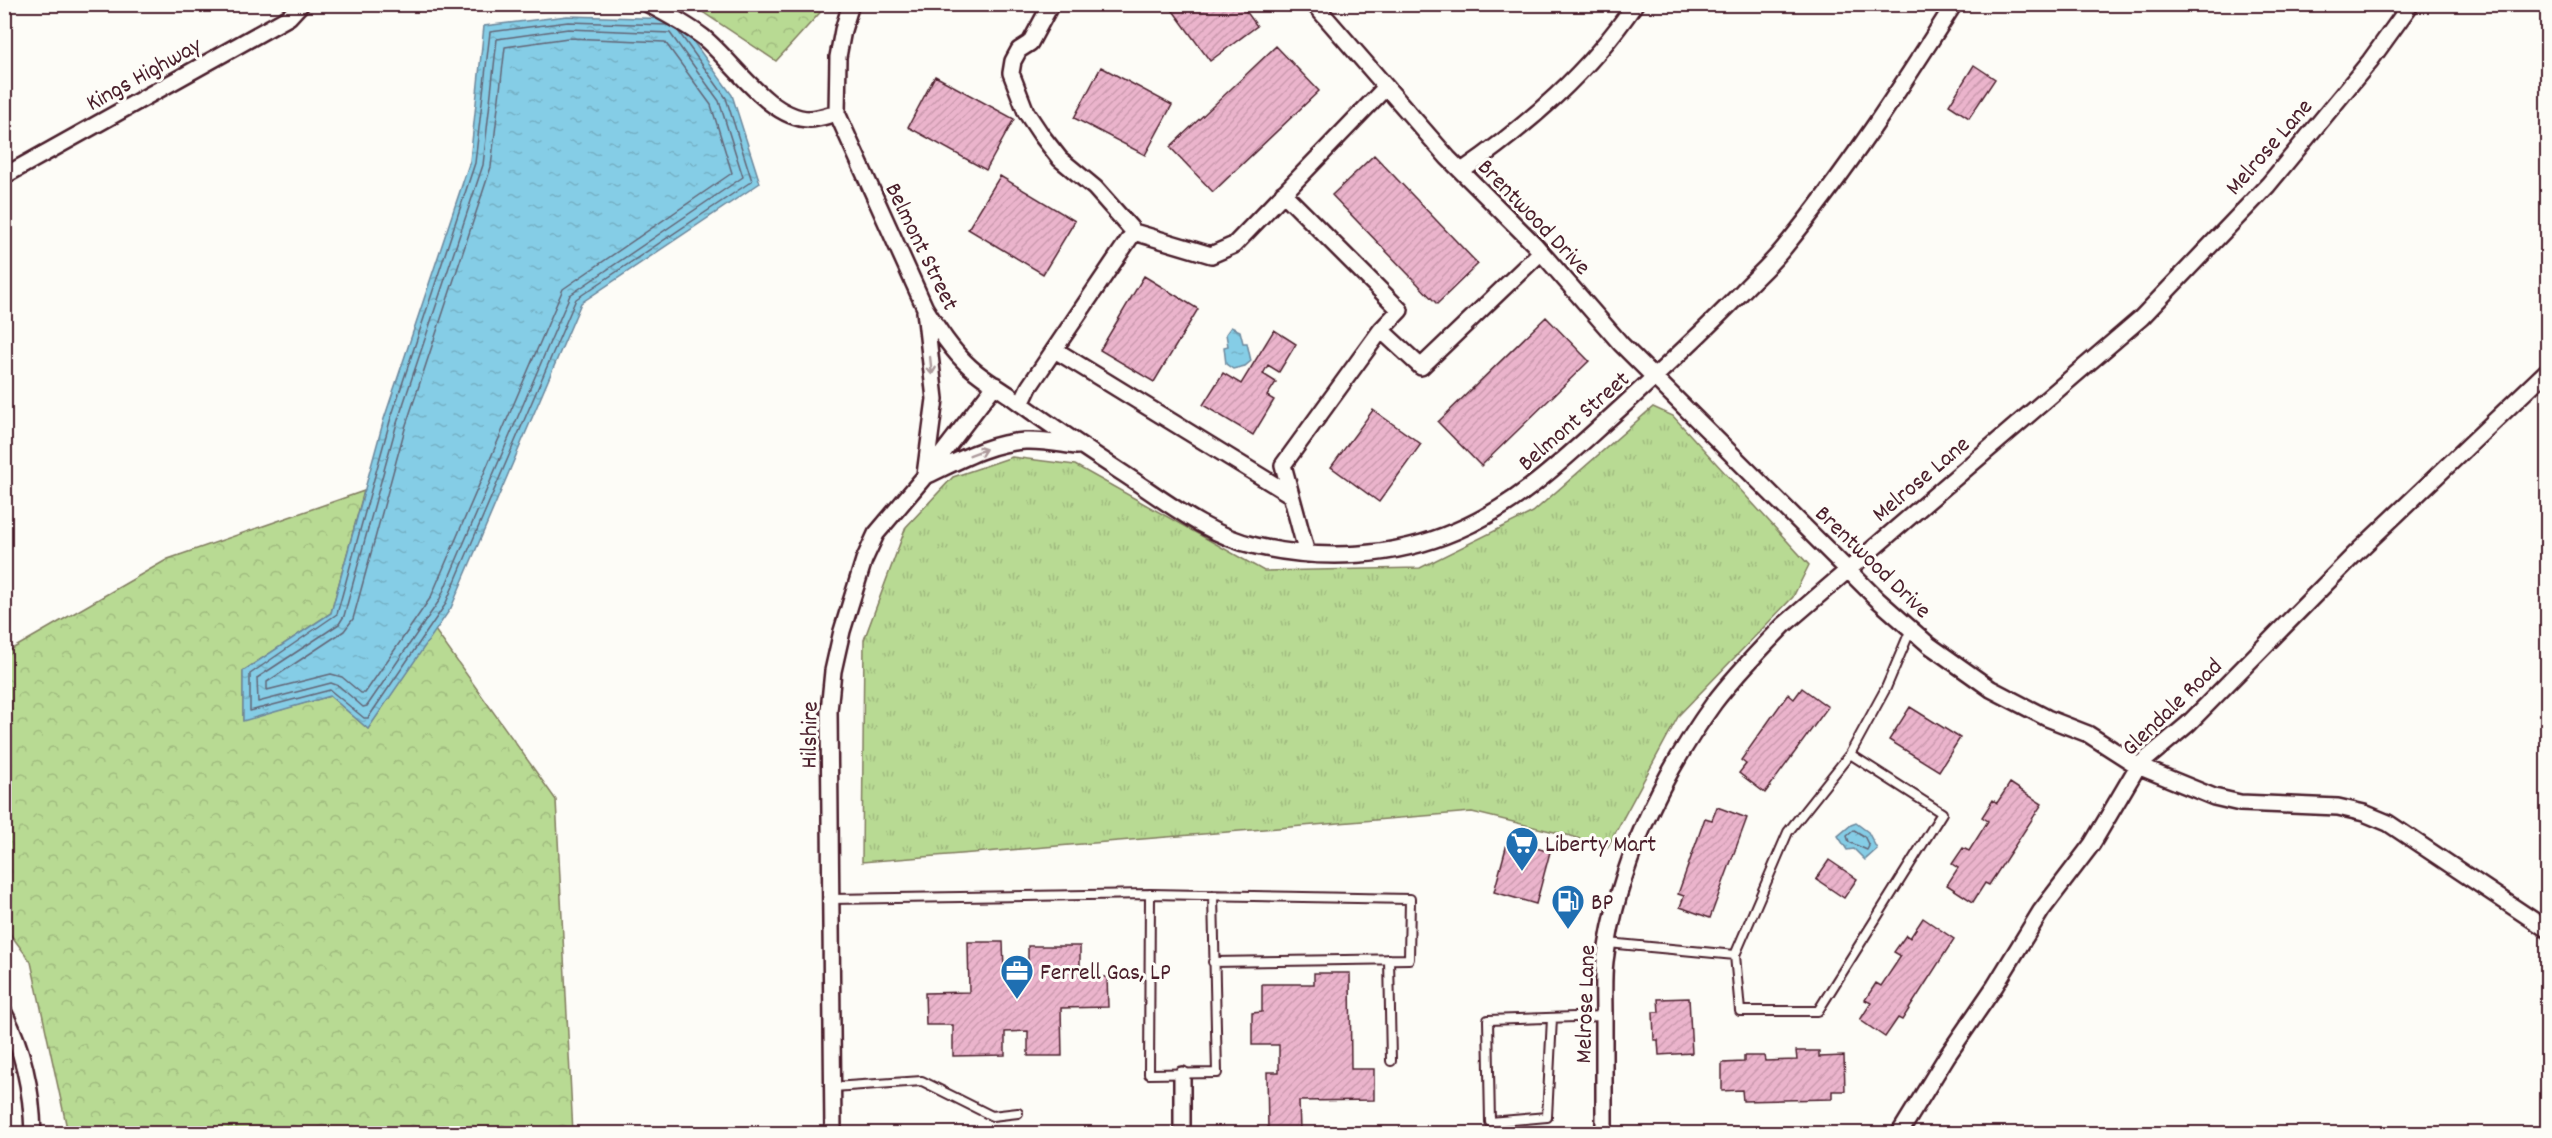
<svg xmlns="http://www.w3.org/2000/svg" width="2552" height="1138" viewBox="0 0 2552 1138" font-family="Dekko,sans-serif">
	<style>
		.grass { fill: url(#grass-tufts); stroke: #817c5f; stroke-width: 1.5 }
		.forest { fill: url(#forest-crowns); stroke: #817c5f; stroke-width: 1.5 }
		.water { fill: url(#water-ripples); stroke: #6d879b; stroke-width: 1.5 }
		.lines { fill: none; stroke-linecap: round; stroke-linejoin: round }
		.shore { stroke: #626576; stroke-width: 1.5 }
		.building { fill: url(#building-hatch); stroke: #4a1f2b; stroke-width: 1.5 }
		.service-casing { stroke: #4a1f2b; stroke-width: 12 }
		.minor-casing { stroke: #4a1f2b; stroke-width: 20 }
		.service { stroke: #fdfcf7; stroke-width: 8 }
		.minor { stroke: #fdfcf7; stroke-width: 15 }
		.oneway { stroke: #ac999b }
		.labels { text-anchor: middle; stroke-width: 6; stroke-linejoin: round; paint-order: stroke }
		.street-label { font-size: 24px; fill: #4a1f2b; stroke: #fdfcf7 }
		.poi-label { font-size: 24px; fill: #4a1f2b; stroke: #fdfcf7; text-anchor: start }
	</style>
	<defs>
		<pattern id="grass-tufts" width="24" height="20" patternUnits="userSpaceOnUse" patternTransform="scale(1.5)"><rect width="24" height="20" fill="#b8da93"/><path d="M3 7l-1-3M5 7V3M7 7l1-3M15 17l-1-3M17 17v-4M19 17l1-3" fill="none" stroke="#a0bb7f"/></pattern>
		<pattern id="forest-crowns" width="20" height="18" patternUnits="userSpaceOnUse" patternTransform="scale(1.5)"><rect width="20" height="18" fill="#b8da93"/><path d="M2 6a3 3 0 1 1 6 0M12 15a3 3 0 1 1 6 0" fill="none" stroke="#a0bb7f"/></pattern>
		<pattern id="water-ripples" width="26" height="14" patternUnits="userSpaceOnUse" patternTransform="scale(1.5)"><rect width="26" height="14" fill="#85cde6"/><path d="M2 4q2-2 4 0t4 0M15 11q2-2 4 0t4 0" fill="none" stroke="#74b0c5"/></pattern>
		<pattern id="building-hatch" width="6" height="6" patternUnits="userSpaceOnUse" patternTransform="scale(1.5)"><rect width="6" height="6" fill="#ebb4cc"/><path d="M-1 1l2-2M0 6l6-6M5 7l2-2" fill="none" stroke="#cb9aaf"/></pattern>
	</defs>
	<rect width="100%" height="100%" fill="#fdfcf7"/>
	<filter id="ink" filterUnits="userSpaceOnUse"><feTurbulence type="fractalNoise" baseFrequency=".0167" numOctaves="2"/><feDisplacementMap in="SourceGraphic" scale="12" xChannelSelector="R" yChannelSelector="G"/><feConvolveMatrix kernelMatrix="1 2 1 2 8 2 1 2 1" color-interpolation-filters="sRGB"/></filter>
	<g filter="url(#ink)">
		<path class="grass" d="M1653,407l20,9 136,149 -16,32 -114,118 -72,133 -36,-12 -99,-24 -610,50 2,-222 42,-113 47,-50 59,-20 63,8 189,106 156,-3 113,-56z"/>
		<path class="forest" d="M692,5h135l-51,56z
			M364,491l-33,122 -88,58v49l87,-24 38,33 67,-99 121,170 17,333h-505l-37,-171 -26,-35v-274l163,-94z"/>
		<path class="water" d="M567,16l110,3 55,76 28,88 -179,120 -130,305 -83,121 -38,-33 -87,25v-50l88,-58 53,-194 86,-258 14,-135z
			M1231,327l9,4 3,12h4l4,18 -6,5 -12,3 -7,-5 -2,-17 4,-1 -2,-12z
			M1856,823l12,9 9,17 -12,11 -11,-11 -7,1 -9,-14 13,-11z"/>
		<g class="lines">
			<path class="shore" d="M668,25l-100,-3 -78,10 -15,131 -85,258 -53,193 -87,60v37l80,-21 34,28h4l77,-113 131,-306 176,-118 -26,-83 -48,-67
				M568,29l102,4 49,68 24,76 -173,118 -131,306 -72,105 -4,1 -24,-21 -8,-3 -73,19 -1,-24 82,-54 5,-8 53,-193 86,-258 14,-126z
				M568,38l97,4 46,63 21,68 -169,116 -132,308 -66,96h-4l-19,-16 -11,-3 -64,16v-8l77,-51 9,-12 53,-194 85,-258 14,-120z
				M1854,830l10,6 5,10 -2,4 -18,-8 -2,-6z"/>
		</g>
		<path class="building" d="M1168,4h73l16,22 -47,35z
			M1276,46l43,45 -106,101 -43,-45z
			M1974,65l21,14 -26,39 -20,-13z
			M1101,67l71,38 -27,50 -71,-37z
			M935,76l79,43 -28,51 -78,-43z
			M1374,155l104,109 -41,40 -105,-109z
			M1000,176l75,45 -32,53 -75,-45z
			M1144,276l54,33 -44,73 -54,-32z
			M1546,317l43,44 -108,105 -43,-44z
			M1274,330l22,14 -17,28 -11,-7 -5,9 13,8 -9,14 7,4 -21,35 -50,-30 20,-32 18,11z
			M1373,410l48,34 -42,58 -48,-35z
			M1802,688l26,19 -63,86 -26,-20 7,-9 -5,-4 47,-66 6,5z
			M1910,707l50,31 -21,33 -50,-31z
			M2010,783l32,21 -53,81 -4,-2 -12,19 -26,-17 11,-17 -6,-4 11,-16 6,3 19,-30 -6,-4 11,-17 4,3z
			M1717,807l30,11 -37,100 -30,-11 4,-11 -6,-2 27,-76 7,2z
			M1508,840l42,12 -14,52 -42,-12z
			M1829,860l28,19 -13,19 -28,-19z
			M1923,918l31,21 -52,81 -4,-2 -13,19 -25,-17 11,-17 -6,-3 11,-17 5,3 20,-30 -7,-4 12,-17 4,3z
			M968,942h35l1,28 24,-1v-23h52v31h27l1,30 -47,1 1,48h-34v-25l-23,1v23l-52,1v-31h-27l-1,-32 44,-1z
			M1314,973h36l1,96h23v31l-75,1 1,29h-32l-1,-58h12v-27h-27v-32l10,-1v-28h52z
			M1689,998l3,55 -33,2 -1,-15h-4l-1,-28h6l-1,-13z
			M1796,1051h23v6l25,-1 1,35h-13v8l-89,2 -1,-11 -20,1v-28l22,-1v-6h20l1,5 32,-1z"/>
		<g class="lines">
			<defs>
				<path id="service" d="M1850,754l36,-66 25,-59
					M1150,894l260,5 -1,60 -196,3
					M831,899l319,-5 -1,180 68,-1 -4,-178
					M1608,943l127,12 5,56h78l124,-198 -92,-59 -62,78 -53,123
					M1389,959l2,102
					M1552,1018l-5,99 -57,5 -2,-102 116,-4
					M833,1087l89,-6 70,35 26,-3"/>
				<path id="minor" d="M648,4c19,10 38,20 55,33 30,24 66,82 107,82 8,0 19,-4 27,-6
					M851,4l-8,26 -5,27 -1,56 88,195c13,21 27,43 45,59 12,11 26,19 39,28 36,27 74,52 112,77 42,27 85,63 135,74 67,15 137,12 200,-15 62,-26 108,-72 157,-116 44,-40 87,-80 128,-122 14,-15 29,-28 42,-44 63,-77 118,-161 171,-245
					M1051,4l-21,39 -11,7 -6,11 -2,12 15,39 16,24 18,23 35,29 39,44 77,23 23,-10 152,-158
					M1314,4l134,154 86,86 87,100 257,256 51,45 62,44 56,29 41,16 50,32 76,31 26,6 98,4 26,6 24,10 160,107
					M1462,171c66,-46 127,-99 173,-167
					M4,176l285,-159 12,-13
					M1283,193l117,117 -19,20 40,37 120,-115
					M925,311l10,88 -10,76
					M1055,350l236,145
					M1021,404l8,-17 105,-155
					M928,475c32,-15 61,-32 97,-34 17,-1 35,3 52,5
					M1307,554l-24,-89 98,-135
					M4,1013c20,38 28,79 29,121
					M1182,1075v59
					M833,1134l-4,-423 4,-40 9,-40 22,-71 12,-26 49,-58 70,-91
					M1604,1134c0,-40 0,-79 0,-119 0,-18 -1,-37 1,-54 12,-93 55,-183 109,-258 21,-28 46,-53 70,-78l357,-307 127,-133 102,-124 41,-57
					M1899,1134l48,-78 48,-70 46,-75 51,-67 46,-78 50,-42 166,-169 194,-185"/>
			</defs>
			<use href="#service" class="service-casing"/>
			<use href="#minor" class="minor-casing"/>
			<use href="#service" class="service"/>
			<use href="#minor" class="minor"/>
		</g>
		<defs><path id="oneway-shaft" d="M-6 0H5M1.5-3L5.5 0L1.5 3" fill="none" stroke-width="1.6" stroke-linecap="round" stroke-linejoin="round" transform="scale(1.5)"/></defs>
		<g class="oneway">
			<use href="#oneway-shaft" transform="translate(931 366) rotate(84)"/>
			<use href="#oneway-shaft" transform="translate(978 452) rotate(-21)"/>
		</g>
	</g>
	<defs>
		<symbol id="supermarket-pin" viewBox="-11 -11 22 30"><path d="M0 17L-7.5 6A9.5 9.5 0 1 1 7.5 6Z" fill="#1f6fb2" stroke="#fdfcf7"/><path d="M-6-5.5h2.5l.6 2H6L4.5 2H-2.5L-4.4-4H-6ZM-1.5 3.2a1.3 1.3 0 1 0 .1 0ZM3 3.2a1.3 1.3 0 1 0 .1 0Z" fill="#fff"/></symbol>
		<symbol id="fuel-pin" viewBox="-11 -11 22 30"><path d="M0 17L-7.5 6A9.5 9.5 0 1 1 7.5 6Z" fill="#1f6fb2" stroke="#fdfcf7"/><path d="M-5.5-6h7V0h2V4h1.3V-2.5L3-4.5l.8-.8L6-3V5H2.5V1h-1V6h-7ZM-4.2-4.7v3.2H.2V-4.7Z" fill="#fff"/></symbol>
		<symbol id="office-pin" viewBox="-11 -11 22 30"><path d="M0 17L-7.5 6A9.5 9.5 0 1 1 7.5 6Z" fill="#1f6fb2" stroke="#fdfcf7"/><path d="M-6-3h4V-5.5h4V-3h4V5H-6ZM-1-4.5V-3h2v-1.5ZM-6 0V1H6V0Z" fill="#fff"/></symbol>
	</defs>
	<g fill-rule="evenodd">
		<use href="#supermarket-pin" x="1503" y="824" width="38" height="52"/>
		<use href="#fuel-pin" x="1549" y="882" width="38" height="52"/>
		<use href="#office-pin" x="998" y="952" width="38" height="52"/>
	</g>
	<g class="labels">
		<g class="street-label">
			<text transform="translate(143 73) rotate(-29)" y="8">Kings Highway</text>
			<text transform="translate(2268 146) rotate(-49)" y="8">Melrose Lane</text>
			<text transform="translate(1535 216) rotate(46)" y="8">Brentwood Drive</text>
			<text transform="translate(923 246) rotate(64)" y="8">Belmont Street</text>
			<text transform="translate(1573 420) rotate(-41)" y="8">Belmont Street</text>
			<text transform="translate(1920 478) rotate(-40)" y="8">Melrose Lane</text>
			<text transform="translate(1874 561) rotate(44)" y="8">Brentwood Drive</text>
			<text transform="translate(2171 706) rotate(-44)" y="8">Glendale Road</text>
			<text transform="translate(808 735) rotate(-89)" y="8">Hilshire</text>
			<text transform="translate(1584 1004) rotate(-88)" y="8">Melrose Lane</text>
		</g>
		<g class="poi-label">
			<text x="1545" y="851">Liberty Mart</text>
			<text x="1591" y="909">BP</text>
			<text x="1040" y="979">Ferrell Gas, LP</text>
		</g>
	</g>
	<rect width="2552" height="1138" fill="none" stroke="#fdfcf7" stroke-width="24"/>
	<rect x="12" y="12" width="2528" height="1114" fill="none" stroke="#4a1f2b" stroke-width="2" filter="url(#ink)"/>
</svg>
